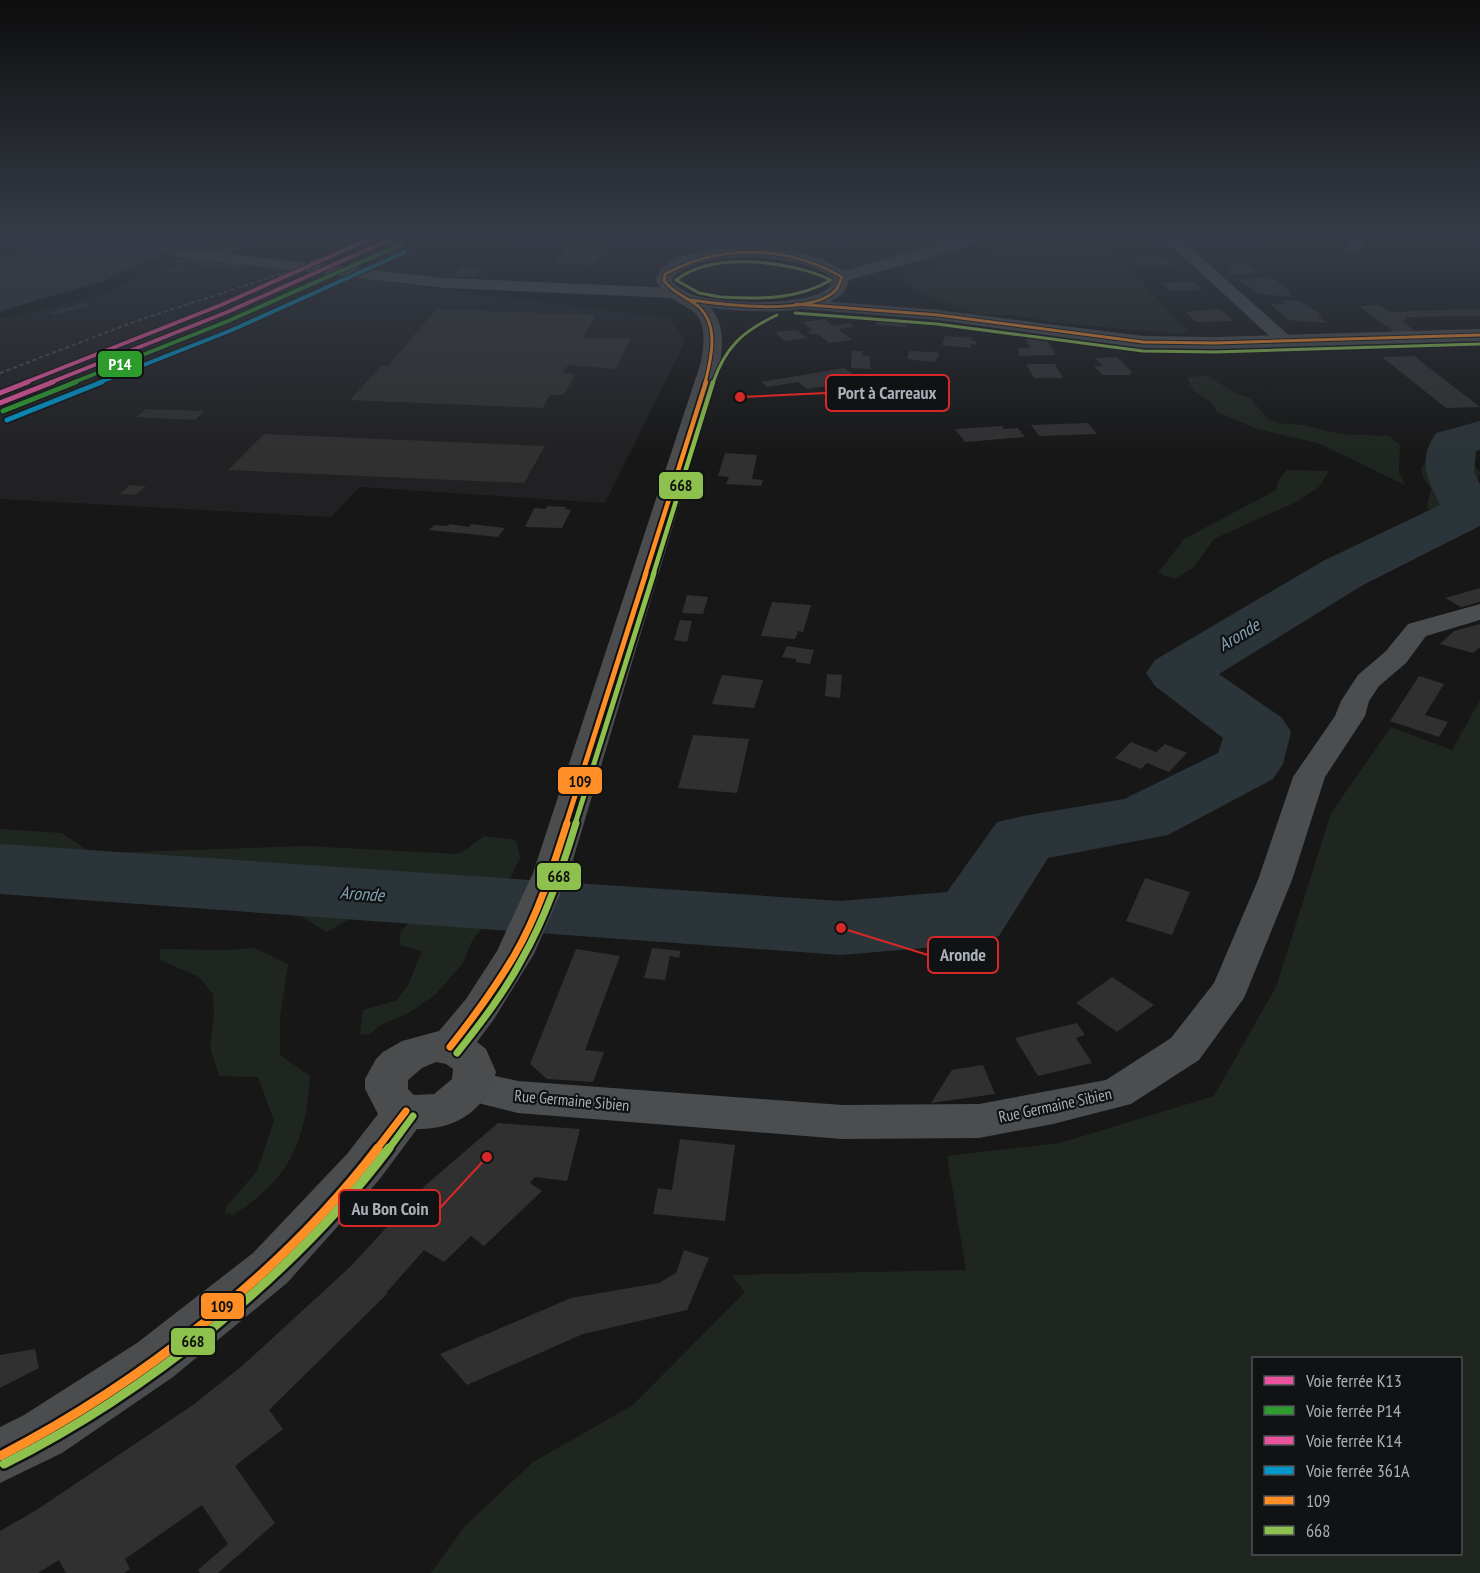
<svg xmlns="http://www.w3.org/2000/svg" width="1480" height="1573" viewBox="0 0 1480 1573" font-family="'PT Sans Narrow',sans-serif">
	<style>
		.built { fill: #212123 }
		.green { fill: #1f261f; fill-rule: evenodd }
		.water { fill: #2b3439 }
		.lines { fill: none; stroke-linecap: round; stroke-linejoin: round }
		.river { fill: #2b3439; fill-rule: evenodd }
		.building { fill: #303031 }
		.minor { fill: #4b4e50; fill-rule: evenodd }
		.tertiary { fill: #4b4e50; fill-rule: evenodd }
		.secondary { fill: #4a4c4e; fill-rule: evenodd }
		.rail { stroke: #4c4d4f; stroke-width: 2; stroke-dasharray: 4 3; stroke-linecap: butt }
		.bus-1-far4-casing { stroke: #111213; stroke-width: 5 }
		.bus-1-far3-casing { stroke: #111213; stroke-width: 8 }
		.bus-1-far2-casing { stroke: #111213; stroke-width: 9 }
		.bus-1-far1-casing { stroke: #111213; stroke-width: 11 }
		.bus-1-casing { stroke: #111213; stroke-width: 14 }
		.bus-2-far4-casing { stroke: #111213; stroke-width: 5 }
		.bus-2-far3-casing { stroke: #111213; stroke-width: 8 }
		.bus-2-far2-casing { stroke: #111213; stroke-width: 9 }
		.bus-2-far1-casing { stroke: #111213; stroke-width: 11 }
		.bus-2-casing { stroke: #111213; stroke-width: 14 }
		.bus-1-far4 { stroke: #ff8e27; stroke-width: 3 }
		.bus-1-far3 { stroke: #ff8e27; stroke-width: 4.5 }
		.bus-1-far2 { stroke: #ff8e27; stroke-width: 5 }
		.bus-1-far1 { stroke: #ff8e27; stroke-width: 7 }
		.bus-1 { stroke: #ff8e27; stroke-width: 9 }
		.bus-2-far4 { stroke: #8dc04c; stroke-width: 3 }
		.bus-2-far3 { stroke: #8dc04c; stroke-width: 4.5 }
		.bus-2-far2 { stroke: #8dc04c; stroke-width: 5 }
		.bus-2-far1 { stroke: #8dc04c; stroke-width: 7 }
		.bus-2 { stroke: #8dc04c; stroke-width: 9 }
		.rail-1-far1-casing { stroke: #111213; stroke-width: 6 }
		.rail-1-casing { stroke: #111213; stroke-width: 8 }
		.rail-2-far1-casing { stroke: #111213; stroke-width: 6 }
		.rail-2-casing { stroke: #111213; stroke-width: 8 }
		.rail-3-far1-casing { stroke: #111213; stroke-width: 6 }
		.rail-3-casing { stroke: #111213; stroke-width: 8 }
		.rail-4-far1-casing { stroke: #111213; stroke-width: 6 }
		.rail-4-casing { stroke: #111213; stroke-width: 8 }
		.rail-1-far1 { stroke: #e9539d; stroke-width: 4 }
		.rail-1 { stroke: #e9539d; stroke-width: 5 }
		.rail-2-far1 { stroke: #2d9c2d; stroke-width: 4 }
		.rail-2 { stroke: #2d9c2d; stroke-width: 5 }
		.rail-3-far1 { stroke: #e9539d; stroke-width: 4 }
		.rail-3 { stroke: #e9539d; stroke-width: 5 }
		.rail-4-far1 { stroke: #0096ca; stroke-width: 4 }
		.rail-4 { stroke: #0096ca; stroke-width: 5 }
		.labels { text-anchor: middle; stroke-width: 4.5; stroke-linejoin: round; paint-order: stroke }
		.street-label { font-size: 16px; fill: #a9b0b8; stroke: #111213 }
		.water-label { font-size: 18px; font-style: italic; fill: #80a2b2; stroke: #111213 }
		.leader { fill: none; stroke: #d62828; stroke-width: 2 }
		.callout-dot { fill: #d62828; stroke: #111213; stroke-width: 2 }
		.callout { fill: #111213; stroke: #d62828; stroke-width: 2 }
		.callout-label { font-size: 18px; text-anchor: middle; font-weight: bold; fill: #a9b0b8 }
		.line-badge { stroke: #111213; stroke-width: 2 }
		.badge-label { font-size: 16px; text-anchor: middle; font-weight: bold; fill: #fff }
		.pale-badge-label { font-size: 16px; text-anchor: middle; font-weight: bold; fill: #111 }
	</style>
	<rect width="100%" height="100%" fill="#171717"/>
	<path class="built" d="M187,258l83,10 11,-3 42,9 347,44 15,24 -80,161 -245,-16 -29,30 -331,-18v-180l66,-15 43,-13 70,-32z"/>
	<path class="green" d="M422,236h15l-29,26 -9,3 -9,-5 -3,-9z
		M1026,236h71l92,96 -9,2 -123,-11 -42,-8 -38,-1 -32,-12 -4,1 -38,-19v-6l6,-4c42,-9 79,-20 117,-38z
		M1208,376l27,17 15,5 18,21 10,4 25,2 37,9 49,2 11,9 -1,27 6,13 -87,-42 -61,-14 -40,-17 -5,-9 -19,-13 -6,-13z
		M1475,446l-5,15 10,11 -6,20 6,10v16c-5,6 -11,7 -18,4v-8l7,-15 -8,-23 -5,-4 6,-21z
		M1428,458l6,1 3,3v9l12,20 1,15c-8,4 -15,7 -23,2l4,-20 -7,-9 -3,-10z
		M1287,470l42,1 -10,16 -23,15 -82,37 -21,29 -18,11 -17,-6 26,-34 92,-49 2,-9z
		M1480,700v873h-1049l34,-47 68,-64 100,-57 112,-113 -14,-17 235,-5 -19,-114 113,-13 154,-47 62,-109 55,-174 60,-86 61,23zM1254,1358h206v196h-206z
		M0,829l62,4 25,17 15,3 205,-7 150,8 10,-5 17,-13 32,4 4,18 -31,62 -17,21 -9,22 -27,31 -26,18 -31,14 -10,9 -9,-1 3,-24 34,-10 11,-15 14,-34 -23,-6 2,-14 13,-14 18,-31 -15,-6 -22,1 -31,13 -16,26 -21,12 -32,-19 -3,-8 20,-30 -65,-4 -176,25 -71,-3z
		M255,948l33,16 -8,53v38l30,21c-5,67 -19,102 -77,139l-8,-2 1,-6 31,-36 17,-50 -16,-44 -39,-1 -9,-29 4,-30 -1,-23 -14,-17 -39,-17v-11l66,1z"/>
	<path class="water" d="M72,236h130l-102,46 -100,29v-52l52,-14z
		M816,236h61l-41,8 -19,-3z"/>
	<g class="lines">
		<path class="river" d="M1480,421v29l-4,1 -2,22 6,11v42l-117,59 -144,89 63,44 9,14 -8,32 -10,15 -105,56 -120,23 -49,78 -28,8 -130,11 -841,-61v-50l841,57 106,-9 50,-70 26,-6 101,-17 94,-46 5,-15 -68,-52 -9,-13 9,-13 168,-99 117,-56c-13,-27 -23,-44 -4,-72z"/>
	</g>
	<path class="building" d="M237,236h11l-19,19 -29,-6 19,-9 13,1z
		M578,236h40l-25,29 -40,-2 11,-11h-3z
		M1116,236h36l6,5 -35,1z
		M1276,236h38l4,1 -25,5z
		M1391,236h35l5,3h-17l7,5h-17z
		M1434,236h40l6,5h-37z
		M1188,238h46l8,7 -45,1z
		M188,258l61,7 -11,5 -67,-8z
		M1132,258h35l8,7 -35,1z
		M1230,265h17l10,9h-24l-6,-6h7z
		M462,266l12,1h10l-10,10 -22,-1z
		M174,267h9l4,2 -11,4 -11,-2z
		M1269,276l22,14h-5l8,7 -37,-3 -17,-14z
		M1193,282l9,8 -32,1 -8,-8z
		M1299,300l24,16h-5l9,7 -39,-3 -18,-16h16l-4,-3z
		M84,303l6,3 -37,9 -5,-2z
		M1380,305l10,7 78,-3 12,1v6l-76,1 3,3 -5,1 16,12h-22l-37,-27z
		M436,309l160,6 -13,23h48l-15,31 -48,-4 -5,8 12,1 -11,21h-14l-7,13 -193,-8 31,-34h7z
		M1220,309l13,12 -37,1 -10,-10z
		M825,319l8,7 17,-3 4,4 -16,2 14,11 -23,3 -10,-8 -9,-1 -2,-3 4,-1 -9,-8z
		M878,321l29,2 -1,4 -30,-2z
		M797,330l10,8 -22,3 -10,-9z
		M945,336l28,2 -1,3h5l-1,4 -5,-1v4l-29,-3z
		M1025,339h21l10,16 -37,1v-8h11z
		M852,351h11l-1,5h8v13l-19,-1z
		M909,351l20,1 11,1 -5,9 -28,-3z
		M1414,356l66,51 -34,1 -64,-51z
		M1117,357l16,16h-4l2,2h-29l-8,-9h9l-9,-8z
		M1026,364h29l8,14h-29z
		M844,368l18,12 1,5 -16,2 -5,-3 -35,5 -9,-7 -31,5 -6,-5z
		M146,409l58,2 -9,9 -59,-3z
		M1088,423l9,11 -58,2 -8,-11z
		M1002,426l2,3 14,-1 7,9 -60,5 -10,-13z
		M264,434l281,12 -21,37 -296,-13z
		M725,453l32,2 -5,24 11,1 -2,6 -35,-2 3,-7 -11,-1z
		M130,485l16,1 -10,9 -16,-1z
		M547,506l19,1 -1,2 6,1 -9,18 -37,-1 9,-19 12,1z
		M449,524l20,3 2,-3 34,4 -7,9 -69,-7 5,-5 14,1z
		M1480,588v14l-19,5 -16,-9z
		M687,595l21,2 -5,17 -21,-1z
		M772,602l39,3 -8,27 -5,-1 -3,8 -34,-3z
		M680,620l12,1 -5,21 -13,-2z
		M1480,624v23l-7,6 -33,-9 14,-13z
		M787,646l27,4 -4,14 -14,-2v-3l-14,-2z
		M827,674l15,1 -2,23 -15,-2z
		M722,675l41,5 -9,28 -42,-4z
		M1419,676l25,8 -19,31 23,7 -9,15 -49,-16z
		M693,735l56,4 -12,54 -59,-5z
		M1131,742l25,10 9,-8 22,9 -18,19 -22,-9 -6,6 -26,-11z
		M1145,878l45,14 -18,43 -46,-14z
		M652,948l29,3 -2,7 -9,-2 -5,24 -21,-2z
		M576,949l44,7 -35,94 19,2 -11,30 -46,-3 -17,-15z
		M1112,977l42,28 -37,27 -41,-29z
		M1077,1023l8,12 -9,3 16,25 -54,13 -23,-38z
		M983,1065l12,29 -64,9 21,-33z
		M498,1123l82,6 -13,52 -32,-4 -5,6 12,8 -58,55 -13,-10 -27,26 -20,-12 -38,43h2l-119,117 14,19 -48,37 40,57 -57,50h-18l-2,-3 30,-26 -26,-39 -77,54 5,10 -6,4h-58l-7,-13 -21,13h-38v-42l35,-20 158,-106 49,-39 107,-98 78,-84z
		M680,1139l55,6 -10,76 -72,-7 5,-26 14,2z
		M684,1250l25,8 -22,52 -104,24 -116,51 -27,-31 131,-56 88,-15 17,-10z
		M35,1349l4,19 -39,20v-33z"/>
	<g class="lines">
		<path class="minor" d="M1161,236h16l114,101 3,4 -3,4h-12z
			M1355,236h15l-12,16h-10l-3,-3z
			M182,249l263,29 229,10 8,5 -8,5 -229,-10 -268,-31 -3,-3z
			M1480,604v16l-54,16 -20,27 -27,23 -10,15 -4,15 -40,61 -33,103 -48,118 -45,62 -68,44 -78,20 -74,14 -137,1 -324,-26 -60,-15 -6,-11 6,-11 14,-5 46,10 324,24 137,-1 127,-24 65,-42 43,-55 44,-103 35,-103 42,-61 6,-15 17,-26 28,-24 22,-27z"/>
		<path class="tertiary" d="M796,299l142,11 205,26 72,1 265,-8v12l-265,8 -72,-1 -205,-28 -148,-12 -3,-4 3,-4z"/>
		<path class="secondary" d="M963,236h22l-3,3 -32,13 -101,28c-2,4 -3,9 -6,13 -23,24 -101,19 -132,15 18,23 10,51 4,77l-146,488 -35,81 -40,65 -17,23 9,7 10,23c-9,38 -41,58 -79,57l-38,51 -92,103 -114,94 -111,76 -62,30v-56l24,-12 113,-72 116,-90 94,-99 31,-40 -13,-25v-10l11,-20 7,-7 19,-11 37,-10 27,-32 31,-48 36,-78 168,-511c12,-67 -21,-43 -45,-81 6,-43 124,-34 154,-25 13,3 24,8 34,15zM754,257c28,3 55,4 79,21 -1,3 -2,6 -4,9 -19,21 -107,16 -133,9 -9,-3 -18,-8 -24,-15l1,-5c24,-17 52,-18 81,-19zM436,1062l10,2 7,5 -1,10 -18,15 -20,1 -6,-6v-9l14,-12z"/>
		<path class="rail" d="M0,373l139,-53 148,-48 49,-21"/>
		<defs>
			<path id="bus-1-far4" d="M691,300c33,5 121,16 145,-10 3,-4 4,-9 6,-13 -56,-32 -121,-33 -177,-3l-1,7 3,3c9,10 21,14 31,22 22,20 13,53 7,77
				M796,304l142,11 205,27 72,1 265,-8"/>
			<path id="bus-1-far3" d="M645,575l61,-193"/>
			<path id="bus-1-far2" d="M566,824l80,-251"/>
			<path id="bus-1-far1" d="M450,1047c23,-29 45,-59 64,-91 24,-41 39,-89 53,-133
				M376,1150l30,-39"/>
			<path id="bus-1" d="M0,1456c140,-72 282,-183 378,-308"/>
			<path id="bus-2-far4" d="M720,297l-21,-4 -23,-13c37,-29 115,-19 155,0 -34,20 -71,19 -109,17
				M795,313l142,11 206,27 72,1 265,-8
				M713,383c12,-36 30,-52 64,-68"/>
			<path id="bus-2-far3" d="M653,575l60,-193"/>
			<path id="bus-2-far2" d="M575,824l79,-251"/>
			<path id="bus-2-far1" d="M457,1053c24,-30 47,-60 65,-94 24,-42 40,-90 54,-136
				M388,1150l25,-34"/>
			<path id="bus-2" d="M4,1464c142,-71 289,-189 385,-316"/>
		</defs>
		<use href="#bus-1-far4" class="bus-1-far4-casing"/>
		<use href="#bus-1-far3" class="bus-1-far3-casing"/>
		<use href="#bus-1-far2" class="bus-1-far2-casing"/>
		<use href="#bus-1-far1" class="bus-1-far1-casing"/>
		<use href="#bus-1" class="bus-1-casing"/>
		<use href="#bus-2-far4" class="bus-2-far4-casing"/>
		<use href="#bus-2-far3" class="bus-2-far3-casing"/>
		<use href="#bus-2-far2" class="bus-2-far2-casing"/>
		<use href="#bus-2-far1" class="bus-2-far1-casing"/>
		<use href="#bus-2" class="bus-2-casing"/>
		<use href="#bus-1-far4" class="bus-1-far4"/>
		<use href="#bus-1-far3" class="bus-1-far3"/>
		<use href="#bus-1-far2" class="bus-1-far2"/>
		<use href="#bus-1-far1" class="bus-1-far1"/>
		<use href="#bus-1" class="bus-1"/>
		<use href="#bus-2-far4" class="bus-2-far4"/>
		<use href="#bus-2-far3" class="bus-2-far3"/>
		<use href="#bus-2-far2" class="bus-2-far2"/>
		<use href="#bus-2-far1" class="bus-2-far1"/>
		<use href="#bus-2" class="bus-2"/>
		<defs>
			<path id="rail-1-far1" d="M49,383l176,-70 173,-77"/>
			<path id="rail-1" d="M0,403l53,-21"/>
			<path id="rail-2-far1" d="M72,383l156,-62 174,-77"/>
			<path id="rail-2" d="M3,411l73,-29"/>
			<path id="rail-3-far1" d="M24,383l197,-78 155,-69"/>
			<path id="rail-3" d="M0,393l28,-11"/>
			<path id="rail-4-far1" d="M98,383l134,-53 173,-78"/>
			<path id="rail-4" d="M7,420l95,-38"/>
		</defs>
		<use href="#rail-1-far1" class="rail-1-far1-casing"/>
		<use href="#rail-1" class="rail-1-casing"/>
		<use href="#rail-2-far1" class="rail-2-far1-casing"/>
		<use href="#rail-2" class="rail-2-casing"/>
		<use href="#rail-3-far1" class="rail-3-far1-casing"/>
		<use href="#rail-3" class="rail-3-casing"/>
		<use href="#rail-4-far1" class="rail-4-far1-casing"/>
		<use href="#rail-4" class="rail-4-casing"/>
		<use href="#rail-1-far1" class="rail-1-far1"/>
		<use href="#rail-1" class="rail-1"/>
		<use href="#rail-2-far1" class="rail-2-far1"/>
		<use href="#rail-2" class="rail-2"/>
		<use href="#rail-3-far1" class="rail-3-far1"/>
		<use href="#rail-3" class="rail-3"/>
		<use href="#rail-4-far1" class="rail-4-far1"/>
		<use href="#rail-4" class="rail-4"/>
	</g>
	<linearGradient id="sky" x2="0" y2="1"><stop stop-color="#0d0d0d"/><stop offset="0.52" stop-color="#363c47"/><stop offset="1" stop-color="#363c47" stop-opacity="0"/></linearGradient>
	<rect width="1480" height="456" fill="url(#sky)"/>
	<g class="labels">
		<g class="street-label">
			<text transform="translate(572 1100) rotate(5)" y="6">Rue Germaine Sibien</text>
			<text transform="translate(1055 1105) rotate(-12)" y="6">Rue Germaine Sibien</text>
		</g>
		<g class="water-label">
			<text transform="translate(1239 635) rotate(-31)" y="6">Aronde</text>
			<text transform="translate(362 894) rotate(4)" y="6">Aronde</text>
		</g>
	</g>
	<path class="leader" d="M740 397L826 393M841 928L928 955M487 1157L440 1208"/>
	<g class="callout-dot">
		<circle cx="740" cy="397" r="6"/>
		<circle cx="841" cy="928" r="6"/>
		<circle cx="487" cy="1157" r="6"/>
	</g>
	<g class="callout">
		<rect x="826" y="375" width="123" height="36" rx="6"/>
		<rect x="928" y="937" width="70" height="36" rx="6"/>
		<rect x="339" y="1190" width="101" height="36" rx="6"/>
	</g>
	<g class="callout-label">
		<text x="887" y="399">Port à Carreaux</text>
		<text x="963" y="961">Aronde</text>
		<text x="390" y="1215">Au Bon Coin</text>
	</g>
	<g class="line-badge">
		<rect x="97" y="350" width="46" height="28" rx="6" fill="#2d9c2d"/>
		<rect x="658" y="471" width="46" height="29" rx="6" fill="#8dc04c"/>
		<rect x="557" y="766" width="46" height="29" rx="6" fill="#ff8e27"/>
		<rect x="536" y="862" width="46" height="29" rx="6" fill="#8dc04c"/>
		<rect x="200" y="1292" width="45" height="28" rx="6" fill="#ff8e27"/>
		<rect x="170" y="1327" width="46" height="29" rx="6" fill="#8dc04c"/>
	</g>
	<g class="badge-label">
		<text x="120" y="370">P14</text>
	</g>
	<g class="pale-badge-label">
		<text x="681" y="491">668</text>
		<text x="580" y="787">109</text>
		<text x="559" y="882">668</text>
		<text x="222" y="1312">109</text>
		<text x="193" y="1347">668</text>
	</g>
	<rect x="1252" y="1357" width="210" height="198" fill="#111213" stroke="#4e5155" stroke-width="1.5"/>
	<rect x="1264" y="1376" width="30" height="9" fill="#e9539d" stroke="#4e5155" stroke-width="1.5"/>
	<text x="1306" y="1387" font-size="18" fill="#a9b0b8">Voie ferrée K13</text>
	<rect x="1264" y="1406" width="30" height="9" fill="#2d9c2d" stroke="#4e5155" stroke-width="1.5"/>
	<text x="1306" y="1417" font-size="18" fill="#a9b0b8">Voie ferrée P14</text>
	<rect x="1264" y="1436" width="30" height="9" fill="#e9539d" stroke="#4e5155" stroke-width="1.5"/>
	<text x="1306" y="1447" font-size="18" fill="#a9b0b8">Voie ferrée K14</text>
	<rect x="1264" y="1466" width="30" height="9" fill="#0096ca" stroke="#4e5155" stroke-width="1.5"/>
	<text x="1306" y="1477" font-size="18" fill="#a9b0b8">Voie ferrée 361A</text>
	<rect x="1264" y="1496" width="30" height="9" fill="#ff8e27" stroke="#4e5155" stroke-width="1.5"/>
	<text x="1306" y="1507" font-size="18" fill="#a9b0b8">109</text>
	<rect x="1264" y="1526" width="30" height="9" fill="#8dc04c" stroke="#4e5155" stroke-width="1.5"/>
	<text x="1306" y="1537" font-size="18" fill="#a9b0b8">668</text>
</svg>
